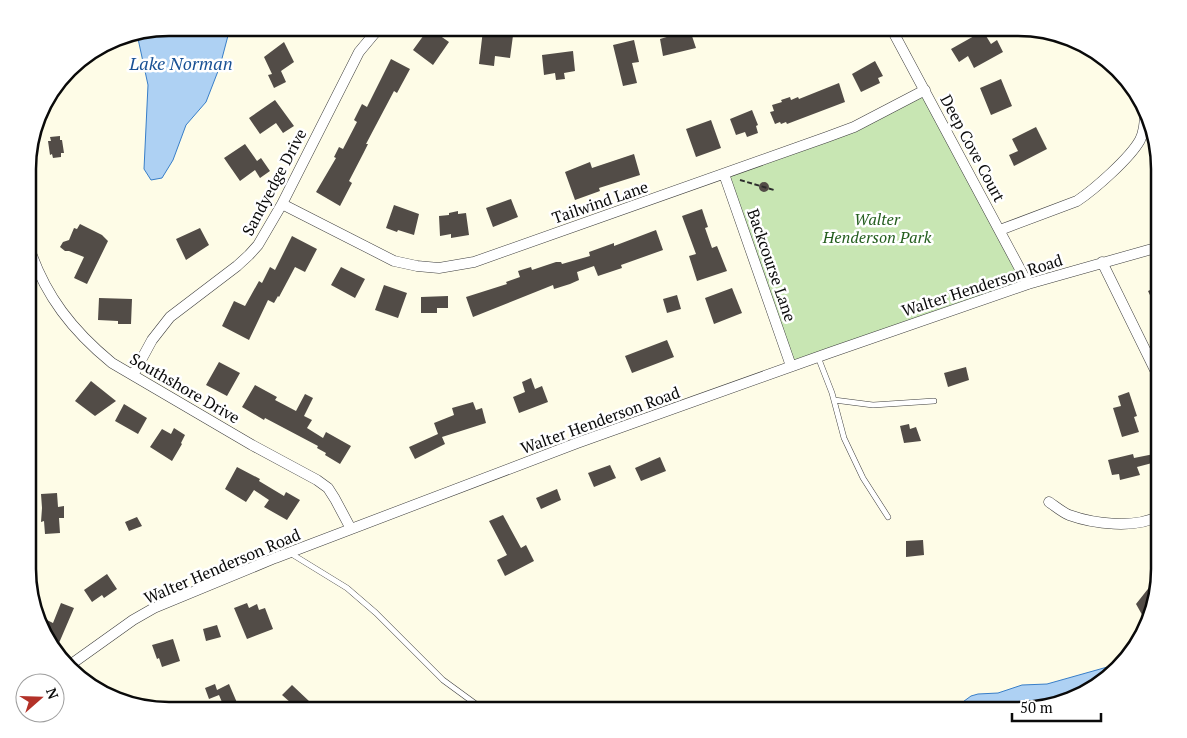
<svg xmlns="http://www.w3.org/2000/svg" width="1187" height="738" viewBox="0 0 1187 738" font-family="'PT Serif',serif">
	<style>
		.green { fill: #c8e6b3 }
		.water { fill: #aed1f3; stroke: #387ec8 }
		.building { fill: #524c47 }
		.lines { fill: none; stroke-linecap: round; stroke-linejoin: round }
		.lane-casing { stroke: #3d3d3d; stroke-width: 6 }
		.street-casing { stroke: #3d3d3d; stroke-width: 11 }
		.path { stroke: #2c2c2c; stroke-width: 2; stroke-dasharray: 5 2.5; stroke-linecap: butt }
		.lane { stroke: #fff; stroke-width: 5 }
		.street { stroke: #fff; stroke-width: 10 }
		.labels { text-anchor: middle; stroke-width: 5; stroke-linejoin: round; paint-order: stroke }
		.street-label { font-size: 16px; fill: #0a0a0a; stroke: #fff }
		.park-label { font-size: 16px; font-style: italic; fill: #245e1e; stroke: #fff }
		.water-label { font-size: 18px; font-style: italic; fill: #195195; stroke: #fff }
		.rim { fill: none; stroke: #0a0a0a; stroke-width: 2.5 }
	</style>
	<rect width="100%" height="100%" fill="#fefce7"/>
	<path class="green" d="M925,91l103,193 -236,82 -67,-192 102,-36z"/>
	<path class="water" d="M169,28h61l-10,38 -14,36 -20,23 -13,35 -11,18 -11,2 -7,-11 4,-84 -11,-51z
		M1118,664l-30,28 -61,18h-88l17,-3 15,-11 7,-2 20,-1 24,-8 25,-1z"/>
	<path class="building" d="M429,28l20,14 -16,23 -20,-15z
		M492,28h22l-4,30 -15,-2 -1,10 -15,-2 4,-34 9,1z
		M690,30l6,18 -33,8 -3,-17z
		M983,31l8,13 6,-4 6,12 -29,16 -6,-12 -9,6 -8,-13z
		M634,40l5,22 -7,1 5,20 -14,3 -10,-41z
		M284,42l10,20 -13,9 5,11 -12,6 -6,-13 4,-1 -8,-17z
		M573,51l2,20 -11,2 1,6 -9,1 -1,-7 -11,2 -2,-20z
		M391,59l19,10 -13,24 -3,-2 -28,53h2l-5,10 -14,27 3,2 -12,23 -24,-14 20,-34 -2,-1 5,-10 4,2 14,-27 -3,-2 8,-16 5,3z
		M875,61l8,15 -5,2 2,5 -19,9 -9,-18z
		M1001,79l11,27 -21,9 -11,-27z
		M839,83l6,19 -58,22 -1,-2 -5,2 -1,-2 -5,2 -5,-12 4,-1 -2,-6 10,-3 -1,-2 9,-3 1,3 7,-3 1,2z
		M275,100l19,26 -11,7 -7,-10 -16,11 -11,-16z
		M752,110l6,15 -2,1 2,7 -11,4 -2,-5 -9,3 -6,-16z
		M711,120l10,28 -25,9 -10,-28z
		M1036,127l11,22 -33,17 -5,-11 9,-4 -6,-12z
		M60,136v4h2l2,13h-3v4l-8,1 -1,-4 -2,1 -2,-14h3l-1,-4z
		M245,144l12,17 4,-3 9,13 -10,7 -5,-8 -15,11 -16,-23z
		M634,154l6,21 -41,13 1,3 -25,9 -10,-28 25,-10 2,6z
		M759 187a5 5 0 1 1 10 0a5 5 0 1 1-10 0Z
		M511,199l7,18 -25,10 -7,-19z
		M394,205l25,9 -5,21 -16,-5 -1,2 -11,-4z
		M702,209l6,18 -3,1 7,20 5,-2 10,25 -30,10 -8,-25 7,-2 -14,-38z
		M458,211v3l8,-1 3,22 -18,3v-4l-11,2 -1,-20 10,-1v-2z
		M80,224l22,11 6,6 -21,43 -13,-6 10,-21 -15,-6h-4l-5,-4 3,-5 6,-2 5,-12 3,1z
		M200,228l9,17 -23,15 -10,-21z
		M656,230l7,20 -42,15 1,3 -24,8 -4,-10 -17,6 2,8 -9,4 -16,5 -1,-4 -80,32 -7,-20 41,-13 -1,-2 14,-5 -2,-6 13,-4 1,3 24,-8h5l1,2 28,-8 -1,-4 25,-9v3z
		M292,236l25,13 -12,23 -10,-5 -16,30 -1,-1 -4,7 -6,-3 -19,40 -27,-14 12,-25 11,5 14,-25 3,2 8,-16 5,3z
		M341,267l24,12 -10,19 -24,-13z
		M384,285l23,8 -9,25 -23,-8z
		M1159,286v28l-11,-23z
		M732,288l10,25 -28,11 -9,-26z
		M677,295l4,14 -14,4 -4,-14z
		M448,296v12h-11v5h-16v-16z
		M99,298l33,1 -1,25h-13v-3l-20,-1z
		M667,340l7,17 -42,16 -7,-17z
		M219,362l21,11 -13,23 -21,-11z
		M966,367l3,13 -21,7 -4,-14z
		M531,378l4,11 7,-3 6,16 -29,11 -6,-16 12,-5 -3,-10z
		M91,381l25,20 -21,15 -20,-15z
		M255,385l22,12 -2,3 21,11 9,-17 8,4 -9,18 8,4 -5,8 16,10 3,-6 25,14 -11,18 -15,-9 1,-2 -9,-5 1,-2 -53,-28 -1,2 -22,-13z
		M1129,392l8,24 -3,1 5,15 -17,5 -9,-29 8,-2 -3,-10z
		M473,402l3,8 6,-2 4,15 -44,14 3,7 -30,15 -6,-12 29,-13 -4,-11 20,-8 -2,-7z
		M124,404l23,14 -9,16 -23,-13z
		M909,424l1,5 6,-2 5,14 -17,2 -4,-17z
		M174,428l11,7 -4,8 1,1 -10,17 -22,-14 12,-18 9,5z
		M1133,454l1,4 20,-4 2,8 -19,5 3,8 -20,5 -1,-6 -7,1 -4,-15z
		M660,457l6,14 -25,10 -6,-13z
		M610,465l6,13 -22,9 -6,-14z
		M237,467l23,12 -1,2 25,15 2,-4 14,8 -13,20 -23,-13 5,-7 -15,-10 -8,12 -21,-13z
		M557,489l4,11 -20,9 -5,-11z
		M57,493l1,14 6,-1v12h-5l1,15 -15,1 -1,-13 -3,1 1,-14 -1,-14z
		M503,515l18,33 5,-3 8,16 -29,15 -8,-16 10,-5 -18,-34z
		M137,517l5,9 -13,5 -4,-9z
		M923,540l1,15 -18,2v-16z
		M107,574l10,15 -13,9 -2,-3 -10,7 -8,-12z
		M1159,575v3l-14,42 -9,-16z
		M61,603l13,5 -15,35 -13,-5 -7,-22 14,7z
		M247,603l2,5 8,-4 2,6 6,-2 8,21 -26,10 -13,-31z
		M217,625l4,12 -15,4 -3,-12z
		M173,639l7,22 -18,6 -3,-9 -2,1 -5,-14z
		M215,684l2,6 12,-6 9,21 -9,4 -1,-3 -4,1 -5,-12 -10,4 -4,-11z
		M292,685l18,17 -8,8h-18l7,-7 -9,-8z"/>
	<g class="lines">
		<defs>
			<path id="lane" d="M818,357l14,36 12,45 19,40 25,39
				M834,400l39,5 61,-4
				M290,553l57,35 29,25 67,67 41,30"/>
			<path id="street" d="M891,28l137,256
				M724,174l67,192
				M282,204l112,57 23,5 22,2 35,-6 353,-125 27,-10 71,-37
				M1000,230l77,-29c18,-12 53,-43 63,-61 4,-8 5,-18 5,-27
				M29,247c16,49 44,84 83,116l140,82 65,35 11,8 7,11 16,30
				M1102,262l57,116
				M133,375l19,-35 18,-23 67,-51 12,-11 9,-10 24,-41 77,-152 20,-24
				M1049,502c6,4 13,10 20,13 25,9 66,14 90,1
				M70,665l63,-45 21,-12 121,-50 302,-115 252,-90 199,-69 131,-37"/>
		</defs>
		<use href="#lane" class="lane-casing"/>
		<use href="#street" class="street-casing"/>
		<path class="path" d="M740,180l34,10"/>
		<use href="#lane" class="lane"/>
		<use href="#street" class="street"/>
	</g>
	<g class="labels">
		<g class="street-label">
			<text transform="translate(973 148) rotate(62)" y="6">Deep Cove Court</text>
			<text transform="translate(274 182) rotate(-62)" y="6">Sandyedge Drive</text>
			<text transform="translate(600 202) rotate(-19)" y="6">Tailwind Lane</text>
			<text transform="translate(772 265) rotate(71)" y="6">Backcourse Lane</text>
			<text transform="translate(982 285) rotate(-18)" y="6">Walter Henderson Road</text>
			<text transform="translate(185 388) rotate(30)" y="6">Southshore Drive</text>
			<text transform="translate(600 420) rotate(-20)" y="6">Walter Henderson Road</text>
			<text transform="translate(222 566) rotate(-23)" y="6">Walter Henderson Road</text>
		</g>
		<g class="park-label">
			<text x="877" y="225">Walter<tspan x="877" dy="18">Henderson Park</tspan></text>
		</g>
		<g class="water-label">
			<text x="181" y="70">Lake Norman</text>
		</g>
	</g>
	<path d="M0 0H1187V738H0ZM169 36H1018A133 133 0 0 1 1151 169V569A133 133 0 0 1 1018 702H169A133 133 0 0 1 36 569V169A133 133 0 0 1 169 36Z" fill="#fff" fill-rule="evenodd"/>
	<path class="rim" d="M169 36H1018A133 133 0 0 1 1151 169V569A133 133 0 0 1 1018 702H169A133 133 0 0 1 36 569V169A133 133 0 0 1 169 36Z"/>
	<g transform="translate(40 698) rotate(70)"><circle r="24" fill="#ffffff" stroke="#9d9d9d"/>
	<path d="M0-4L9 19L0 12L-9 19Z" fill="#b33128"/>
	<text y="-8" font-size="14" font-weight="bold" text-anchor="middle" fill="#0a0a0a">N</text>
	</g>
	<path d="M1012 713v8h89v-8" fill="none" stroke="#0a0a0a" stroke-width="2.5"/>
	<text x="1020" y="713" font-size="15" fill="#0a0a0a" stroke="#ffffff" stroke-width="4" paint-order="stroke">50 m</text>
</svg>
